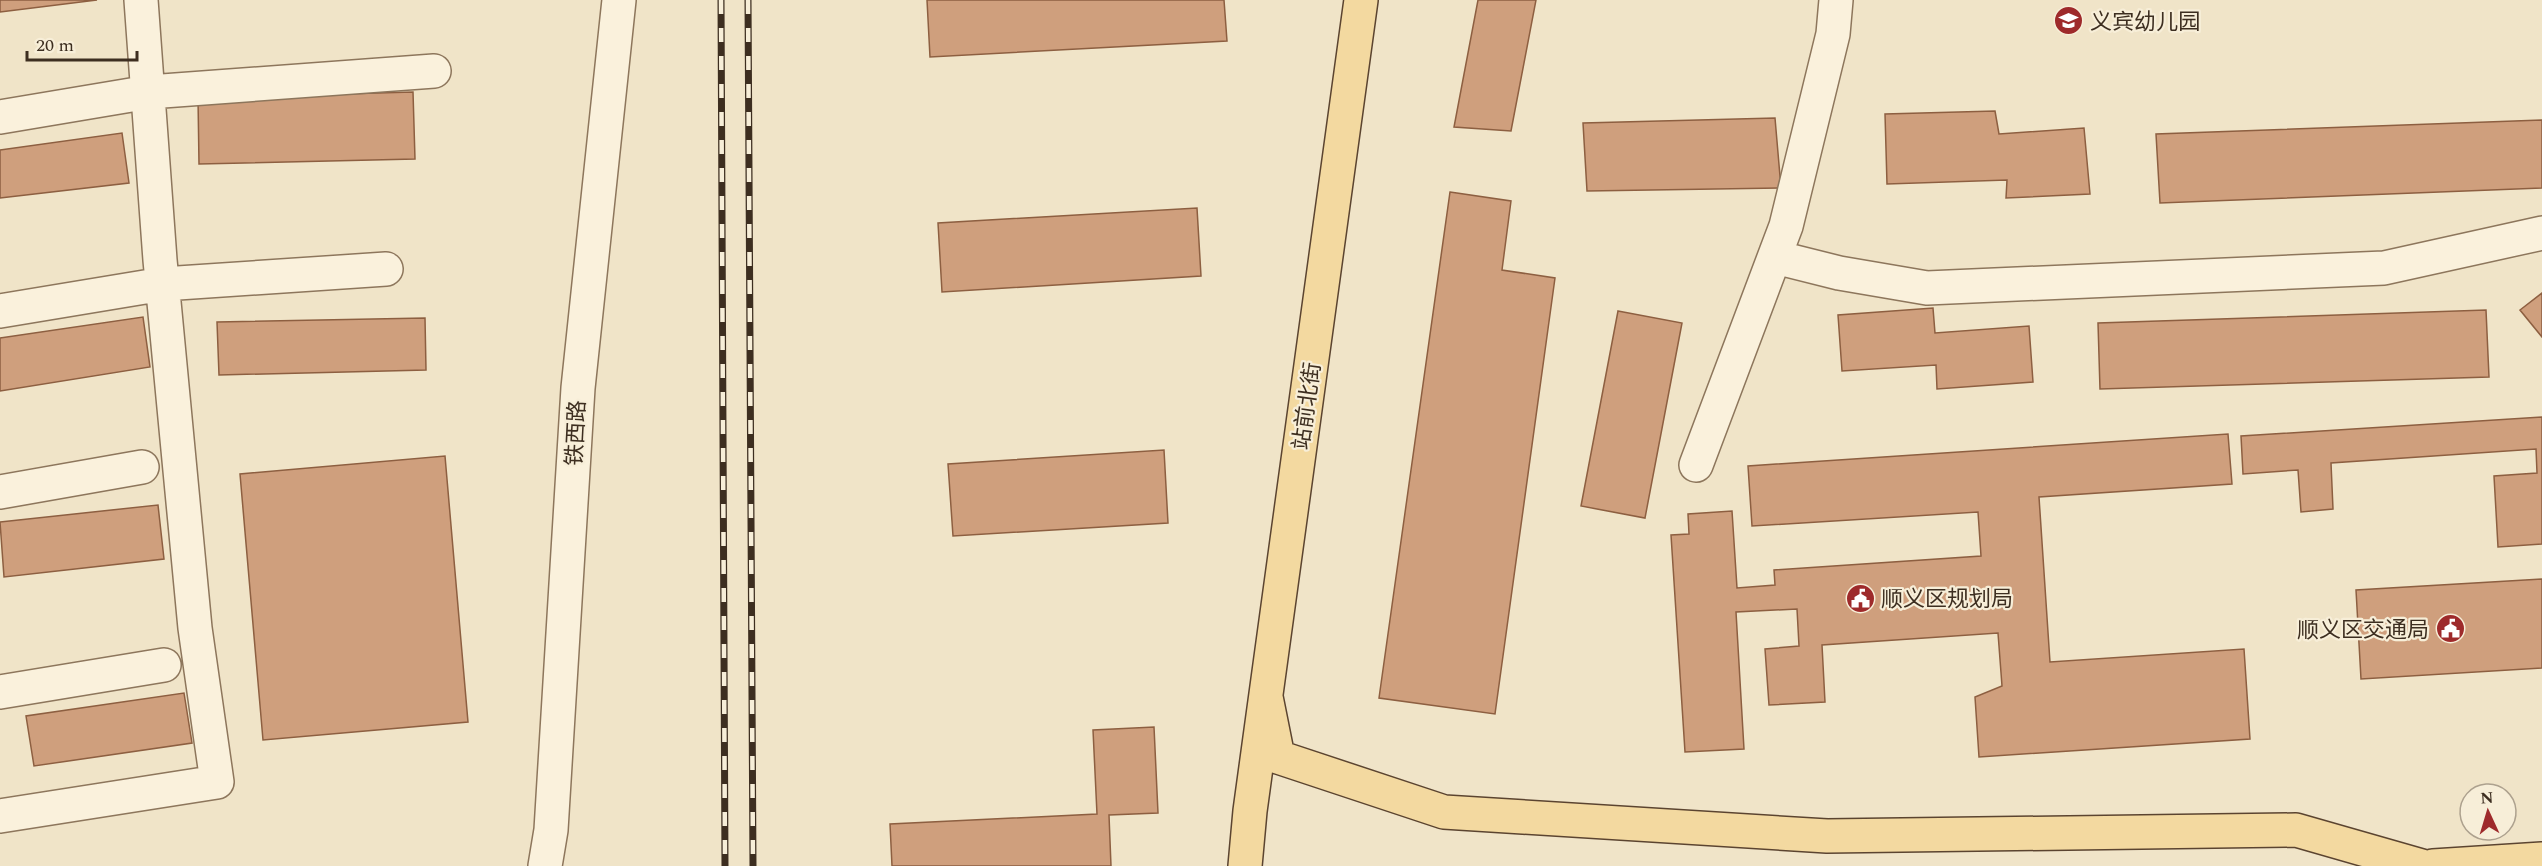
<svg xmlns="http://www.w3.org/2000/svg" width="2542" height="866" viewBox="0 0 2542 866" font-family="Spectral,'Noto Sans SC',serif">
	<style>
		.building { fill: #cf9f7d; stroke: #8d5f41; stroke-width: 1.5 }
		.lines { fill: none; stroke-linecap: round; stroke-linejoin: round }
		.minor-casing { stroke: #8d765c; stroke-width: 36 }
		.major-casing { stroke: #5b4430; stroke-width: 36 }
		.minor { stroke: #faf1dc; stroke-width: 33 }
		.major { stroke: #f3d9a0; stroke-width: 33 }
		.rail-casing { stroke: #3d2e20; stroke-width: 7 }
		.rail { stroke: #f7eed8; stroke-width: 4.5; stroke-dasharray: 14; stroke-linecap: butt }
		.labels { text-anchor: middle; stroke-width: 4.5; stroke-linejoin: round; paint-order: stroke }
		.poi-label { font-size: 22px; fill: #3d2e20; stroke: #f7eed8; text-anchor: start }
		.street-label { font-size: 22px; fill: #3d2e20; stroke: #f7eed8 }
	</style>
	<rect width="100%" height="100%" fill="#f0e4c8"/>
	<path class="building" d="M0,0h97l-97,12z
		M927,0h297l3,41 -297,16z
		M1478,0h58l-25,131 -57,-4z
		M413,92l2,67 -216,5 -1,-66z
		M1995,111l4,23 85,-6 6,66 -84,4 1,-18 -120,4 -2,-70z
		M1775,118l6,70 -194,3 -4,-68z
		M2542,120v68l-382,15 -4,-69z
		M122,133l7,50 -129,15v-48z
		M1450,192l61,9 -9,69 53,8 -60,436 -116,-16z
		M1197,208l4,68 -259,16 -4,-69z
		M2542,293v44l-22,-27z
		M1933,308l2,25 94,-7 4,56 -96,7 -1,-24 -94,6 -4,-56z
		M2486,310l3,67 -389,12 -2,-66z
		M1618,311l64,12 -37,195 -64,-12z
		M143,317l7,50 -150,24v-53z
		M425,318l1,52 -207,5 -2,-53z
		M2542,417v127l-44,3 -4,-71 43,-3 -1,-24 -205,14 2,46 -32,3 -3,-42 -55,4 -2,-38z
		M2228,434l4,50 -193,13 11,165 194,-13 6,90 -271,18 -4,-60 27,-11 -4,-53 -176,12 3,57 -56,3 -4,-56 34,-3 -2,-37 -61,3 8,137 -59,3 -14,-217 18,-1 -1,-20 44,-3 5,77 38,-3 -1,-15 207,-14 -3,-44 -226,14 -4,-60z
		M1164,450l4,73 -215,13 -5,-72z
		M445,456l23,266 -205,18 -23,-266z
		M158,505l6,54 -160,18 -4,-55z
		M2542,579v89l-181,11 -5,-89z
		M184,693l8,50 -158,23 -8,-50z
		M1154,727l4,86 -49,2 2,51h-219l-2,-42 207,-10 -4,-84z"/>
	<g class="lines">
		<defs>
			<path id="minor" d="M0,117l149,-25 285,-21
				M1775,257l64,16 88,15 457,-20 158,-35
				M0,311l163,-27 223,-15
				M1696,465l90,-239 47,-192 3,-34
				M0,492l142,-25
				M0,692l164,-27
				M0,816l217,-34 -22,-154 -35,-368 -19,-260
				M545,866l6,-36 27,-442 41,-388"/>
			<path id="major" d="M1266,697l12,60 166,55 383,24 469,-6 126,36
				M1245,866l5,-55 111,-811
				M2433,866l109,-7"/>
		</defs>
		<use href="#minor" class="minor-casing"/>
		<use href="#major" class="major-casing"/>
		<use href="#minor" class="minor"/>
		<use href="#major" class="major"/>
		<defs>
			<path id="rail" d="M721,0l4,866
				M748,0l5,866"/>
		</defs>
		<use href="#rail" class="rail-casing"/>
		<use href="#rail" class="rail"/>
	</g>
	<defs>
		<symbol id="school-disc" viewBox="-11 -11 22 22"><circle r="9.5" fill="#9e2a2b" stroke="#f7eed8"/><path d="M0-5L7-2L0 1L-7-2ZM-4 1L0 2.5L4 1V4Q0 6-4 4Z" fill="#fff"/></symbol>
		<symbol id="civic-disc" viewBox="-11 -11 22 22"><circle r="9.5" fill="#9e2a2b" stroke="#f7eed8"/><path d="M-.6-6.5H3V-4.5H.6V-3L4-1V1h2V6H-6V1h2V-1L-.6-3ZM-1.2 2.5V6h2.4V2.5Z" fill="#fff"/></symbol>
	</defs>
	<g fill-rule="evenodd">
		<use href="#school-disc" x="2052" y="4" width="33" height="33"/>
		<use href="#civic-disc" x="1844" y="582" width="33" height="33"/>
		<use href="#civic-disc" x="2434" y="612" width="33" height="33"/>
	</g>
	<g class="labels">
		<g class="poi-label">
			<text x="2090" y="29">义宾幼儿园</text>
			<text x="1881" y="606">顺义区规划局</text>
			<text x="2429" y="637" text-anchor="end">顺义区交通局</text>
		</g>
		<g class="street-label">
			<text transform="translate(1306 406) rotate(-82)" y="8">站前北街</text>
			<text transform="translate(575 433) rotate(-87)" y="8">铁西路</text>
		</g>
	</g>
	<g transform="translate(2488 812) rotate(356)"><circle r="28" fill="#f7eed8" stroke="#ada18e" stroke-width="1.5"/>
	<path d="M0-4.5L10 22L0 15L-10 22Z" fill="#9e2a2b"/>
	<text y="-9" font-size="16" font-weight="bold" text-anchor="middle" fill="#3d2e20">N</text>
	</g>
	<path d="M27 51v9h110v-9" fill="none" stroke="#3d2e20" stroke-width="3"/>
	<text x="36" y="51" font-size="18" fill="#3d2e20" stroke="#f7eed8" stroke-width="4.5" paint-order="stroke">20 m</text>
</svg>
